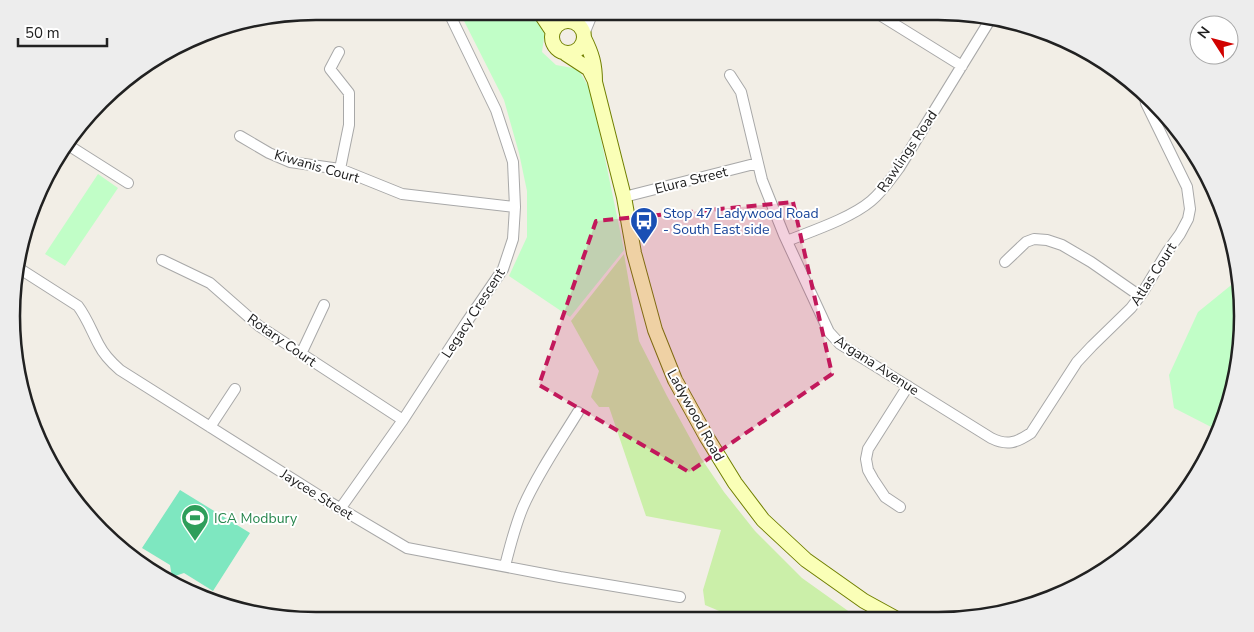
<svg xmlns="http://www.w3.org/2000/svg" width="1254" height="632" viewBox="0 0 1254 632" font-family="'Nunito Sans',sans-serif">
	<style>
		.grass { fill: #cbefa9 }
		.park { fill: #c1fec7 }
		.pitch { fill: #7ee7c0 }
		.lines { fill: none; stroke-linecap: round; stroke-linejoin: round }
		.street-casing { stroke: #a8a8a8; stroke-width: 12 }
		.secondary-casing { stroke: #707f00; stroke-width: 16 }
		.street { stroke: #fff; stroke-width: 10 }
		.secondary { stroke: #faffb7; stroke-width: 14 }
		.marked { fill: #c2185b; fill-opacity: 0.2; stroke: #c2185b; stroke-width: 4; stroke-dasharray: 10 6; stroke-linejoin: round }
		.labels { text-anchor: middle; stroke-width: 4; stroke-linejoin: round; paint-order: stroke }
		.street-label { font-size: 14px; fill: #212121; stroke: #fff }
		.transit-label { font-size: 14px; fill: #164399; stroke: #fff; text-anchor: start }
		.leisure-label { font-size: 14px; fill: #27864d; stroke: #fff; text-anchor: start }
		.rim { fill: none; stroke: #212121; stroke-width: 2.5 }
	</style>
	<rect width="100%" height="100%" fill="#f2eee6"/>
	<path class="grass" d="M624,254l15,87 28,55 34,62 23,34 31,39 47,47 56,40 -130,1 -4,-6 -19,-8 -2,-15 18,-60 -75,-14 -37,-109h-10l-8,-10 8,-26 -28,-50z"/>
	<path class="park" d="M459,11h70l16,20 -3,21 14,13 22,4 13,22 33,159 -54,67 -61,-41 18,-39v-46l-8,-38 -15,-53z
		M98,174l20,14 -53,78 -20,-12z
		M1235,282l7,54 -25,94 -43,-22 -5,-33 29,-63z"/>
	<path class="pitch" d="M180,490l70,43 -37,58 -29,-18 -12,4 -2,-12 -28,-17z"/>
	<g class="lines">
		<defs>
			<path id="street" d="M875,12l87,54
				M569,21l16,-9
				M584,34l9,-22
				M339,52l-9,17 19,24v32l-9,44
				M730,75l11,17 21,88 22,55 45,97 11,12 151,94c16,8 25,5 40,-5l46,-71 15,-16 39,-38 12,-16 24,-40 13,-18 8,-15 2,-10 -3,-22 -41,-84 -1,-5
				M240,136l29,17 21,9 50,7 62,25 113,13
				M68,145l60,38
				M624,197l134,-34
				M787,241c25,-10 64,-23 84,-40 11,-9 19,-21 28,-33l91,-148
				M162,260l48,23 49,43 144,94
				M1005,262l21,-20 8,-3 13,1 15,5 29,17 49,34
				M17,267l61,39c9,12 14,26 21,39 5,10 13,18 21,25l206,130 81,48 153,29 120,20
				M301,354l23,-49
				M210,427l25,-38
				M900,507l-15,-10 -12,-18 -5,-9 -2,-11 2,-10 40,-63
				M340,509l63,-89 63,-97 37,-54 10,-30 2,-32 -2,-45 -17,-52 -48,-99
				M1165,516l5,-8
				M505,566c5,-20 10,-40 18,-59 15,-34 36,-64 55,-95"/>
			<path id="secondary" d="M539,11l14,21
				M552 37a16 16 0 1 1 32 0a16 16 0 1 1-32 0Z
				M584,38c8,16 11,26 11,44l29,115 10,56 21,77 20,50 31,56 29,47 28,37 43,40 58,41 31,17
				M566,54l23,15 6,12"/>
		</defs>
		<use href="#street" class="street-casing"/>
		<use href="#secondary" class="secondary-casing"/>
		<use href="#street" class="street"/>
		<use href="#secondary" class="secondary"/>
	</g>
	<path class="marked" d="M793,202l39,172 -143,98 -150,-87 57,-164z"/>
	<defs>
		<symbol id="bus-pin" viewBox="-11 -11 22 30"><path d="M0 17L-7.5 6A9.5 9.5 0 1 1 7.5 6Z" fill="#1a4fb4" stroke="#fff"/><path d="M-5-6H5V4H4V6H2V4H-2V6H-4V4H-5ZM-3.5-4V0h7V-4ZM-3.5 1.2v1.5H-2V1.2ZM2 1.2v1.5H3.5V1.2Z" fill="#fff"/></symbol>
		<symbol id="stadium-pin" viewBox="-11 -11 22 30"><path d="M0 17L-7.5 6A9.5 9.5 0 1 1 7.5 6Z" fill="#2e9e5b" stroke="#fff"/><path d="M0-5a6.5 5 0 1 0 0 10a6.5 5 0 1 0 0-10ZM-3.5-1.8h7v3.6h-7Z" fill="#fff"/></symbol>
	</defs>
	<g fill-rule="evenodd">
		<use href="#bus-pin" x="628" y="205" width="32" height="43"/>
		<use href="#stadium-pin" x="179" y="502" width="32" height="43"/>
	</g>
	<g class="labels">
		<g class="street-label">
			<text transform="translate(907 151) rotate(-56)" y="5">Rawlings Road</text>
			<text transform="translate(317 166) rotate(16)" y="5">Kiwanis Court</text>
			<text transform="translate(691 180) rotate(-14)" y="5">Elura Street</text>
			<text transform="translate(1153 274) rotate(-57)" y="5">Atlas Court</text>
			<text transform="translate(473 313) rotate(-57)" y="5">Legacy Crescent</text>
			<text transform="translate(282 340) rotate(35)" y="5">Rotary Court</text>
			<text transform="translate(877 365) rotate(33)" y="5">Argana Avenue</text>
			<text transform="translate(696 415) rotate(61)" y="5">Ladywood Road</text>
			<text transform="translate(317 494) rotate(32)" y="5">Jaycee Street</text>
		</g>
		<g class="transit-label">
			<text x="663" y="218">Stop 47 Ladywood Road<tspan x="663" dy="16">- South East side</tspan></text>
		</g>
		<g class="leisure-label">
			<text x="214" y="523">ICA Modbury</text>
		</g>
	</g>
	<path d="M0 0H1254V632H0ZM316 20H938A296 296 0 0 1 1234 316V316A296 296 0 0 1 938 612H316A296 296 0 0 1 20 316V316A296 296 0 0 1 316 20Z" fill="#ededed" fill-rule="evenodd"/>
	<path class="rim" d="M316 20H938A296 296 0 0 1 1234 316V316A296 296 0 0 1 938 612H316A296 296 0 0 1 20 316V316A296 296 0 0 1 316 20Z"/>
	<g transform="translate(1214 40) rotate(306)"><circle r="24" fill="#ffffff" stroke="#a6a6a6"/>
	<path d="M0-4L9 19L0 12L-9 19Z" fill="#d10200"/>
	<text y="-8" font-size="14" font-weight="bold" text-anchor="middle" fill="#212121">N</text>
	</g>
	<path d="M18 38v8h89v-8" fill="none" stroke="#212121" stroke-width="2.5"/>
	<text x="25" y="38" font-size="15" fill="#212121" stroke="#ffffff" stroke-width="4" paint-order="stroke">50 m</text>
</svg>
